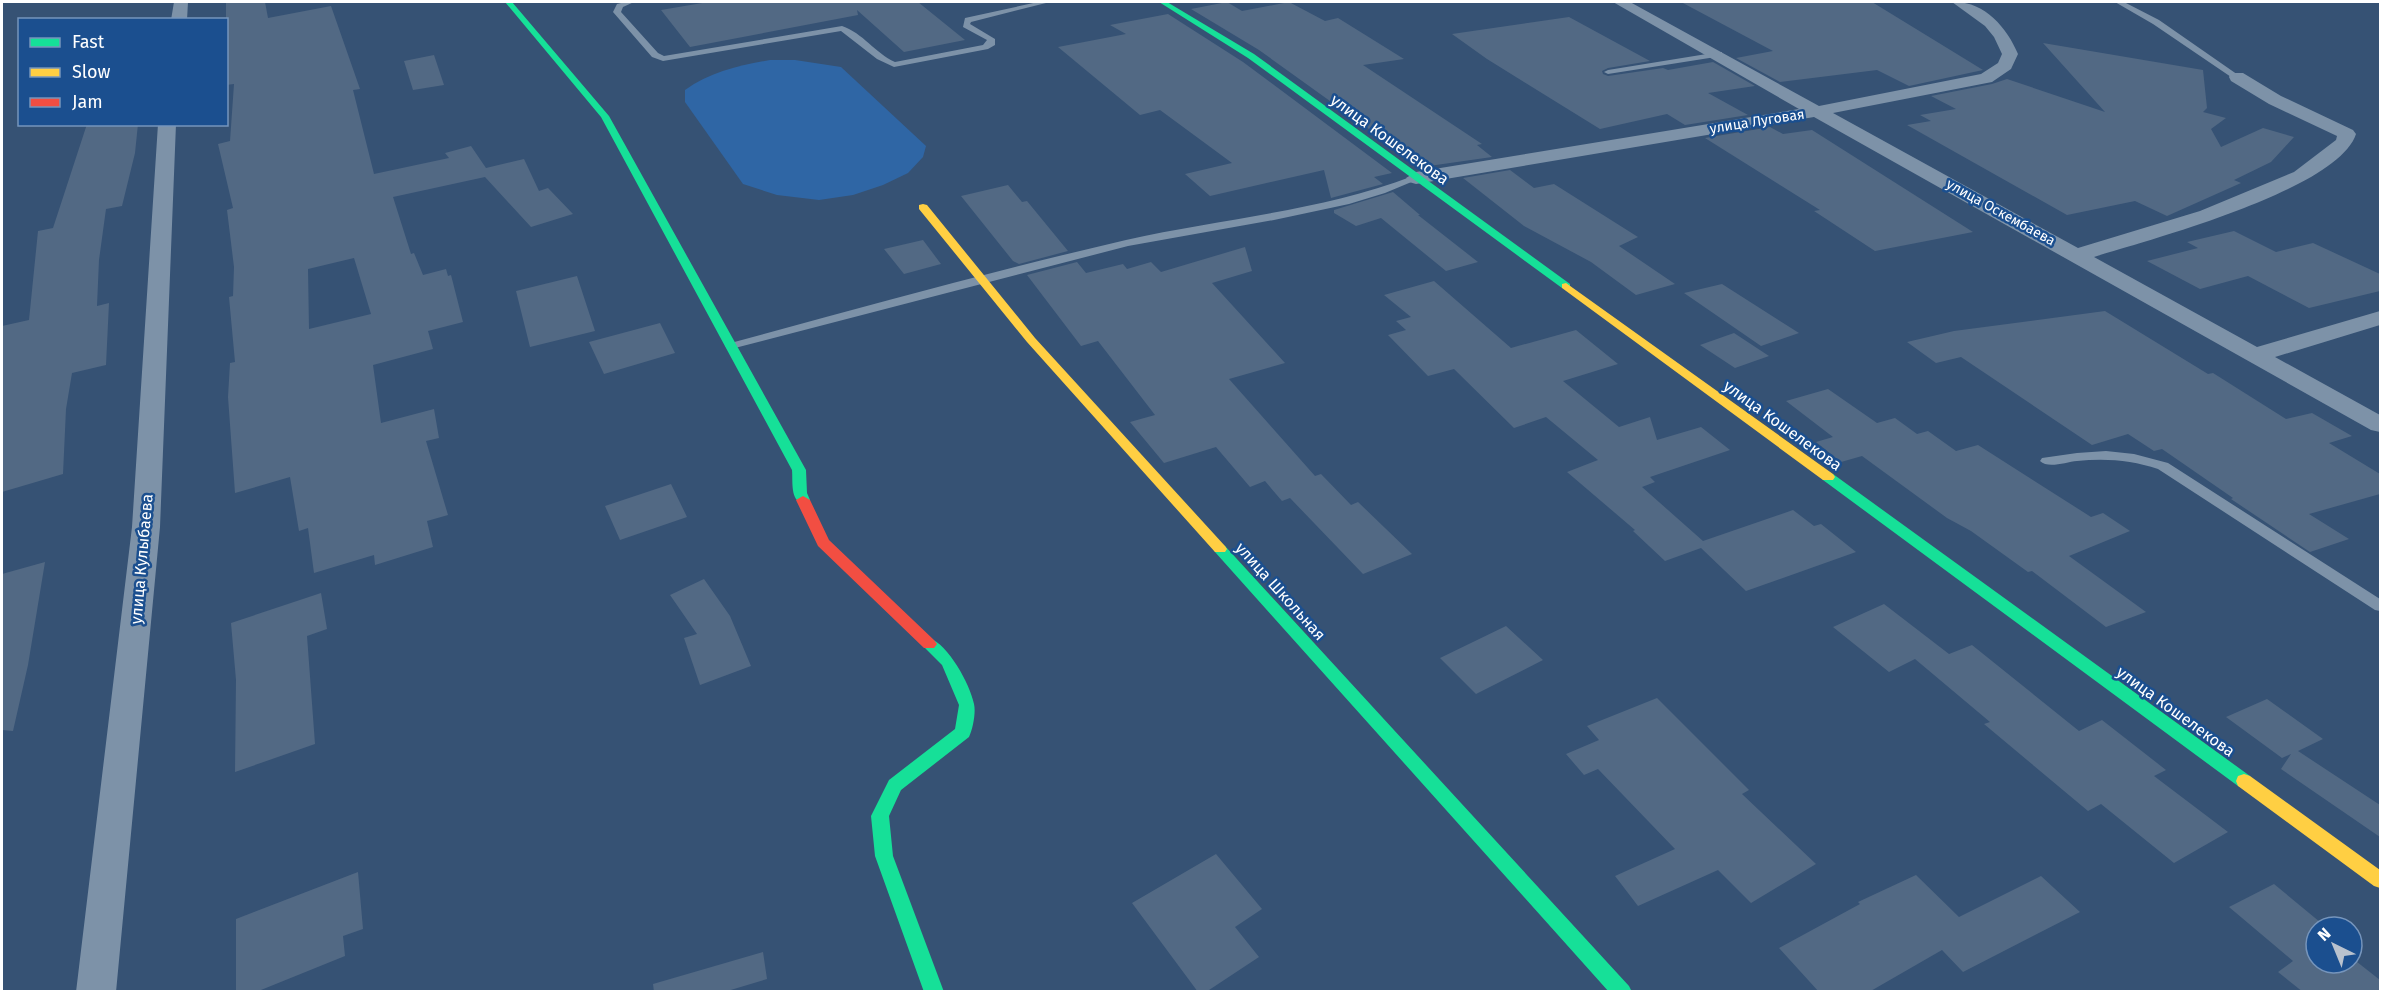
<svg xmlns="http://www.w3.org/2000/svg" width="2382" height="993" viewBox="0 0 2382 993" font-family="'Fira Sans',sans-serif">
	<style>
		.green { fill: #2f66a5 }
		.building { fill: #526984; fill-rule: evenodd }
		.lines { fill: none; stroke-linecap: round; stroke-linejoin: round }
		.lane { fill: #7d92a8; fill-rule: evenodd }
		.street { fill: #7d92a8; fill-rule: evenodd }
		.fast { fill: #16e098; fill-rule: evenodd }
		.slow { fill: #ffcf43; fill-rule: evenodd }
		.jam { fill: #f24e42; fill-rule: evenodd }
		.labels { text-anchor: middle; stroke-width: 5; stroke-linejoin: round; paint-order: stroke }
		.far-street-label { font-size: 14px; fill: #fff; stroke: #1b4f8f }
		.street-label { font-size: 16px; fill: #fff; stroke: #1b4f8f }
	</style>
	<rect width="100%" height="100%" fill="#365274"/>
	<path class="green" d="M770,60h25l46,7 85,79 -3,11 -15,16 -25,12 -30,10 -34,5 -42,-5 -34,-11 -58,-82v-12c25,-18 55,-25 85,-30z"/>
	<path class="building" d="M226,2h39l3,16 63,-12 29,83 -7,1 21,84 75,-16 -4,-5 26,-7 15,22 38,-9 15,32 9,-3 25,26 -42,13 -46,-50 -92,20 18,57 3,-1 9,22 23,-6 2,7 3,-1 12,47 -35,9 5,18 -60,16 8,58 53,-14 5,29 -13,3 22,74 -21,6 6,26 -58,18 -1,-10 -60,18 -6,-45 -9,3 -9,-54 -55,16 -7,-96 2,-34 5,-1 -6,-65 4,-1 1,-29 -7,-57 6,-2 -15,-64 12,-3 4,-57 -8,1zM354,258l17,56 -62,15 -1,-60z
		M708,2h210l47,38 -61,12 -47,-42 1,5 -168,32 -29,-37z
		M1227,2l15,9 47,-9 36,19 13,-3 66,41 -41,6 119,79 -5,1 15,12 -70,10 -163,-117 -68,-41z
		M1681,2h191l111,68 -74,16 -32,-16 -97,12 -44,-24 37,-7z
		M1168,14l75,48 149,111 -18,4 9,7 -52,14 -7,-28 -114,26 -25,-22 47,-11 -72,-53 -20,5 -82,-68 68,-13 -16,-9z
		M1569,17l81,44 -42,7 -6,3 1,3 5,2 55,-8 5,2 45,-8 42,24 -47,7 40,22 -63,10 -18,-11 -67,15 -113,-70 -35,-25z
		M2043,43l160,27 4,38 -4,4 23,6 -15,11 10,18 42,-19 31,9 -23,25 -37,18 7,3 -74,33 -32,-15 -68,14 -160,-90 24,-4 -11,-6 36,-6 -25,-13 61,-12 15,-5 98,33z
		M434,55l10,30 -31,5 -9,-29z
		M87,124h51l-3,29 -13,53 -16,3 -7,51 -2,46 12,-3 -3,62 -34,8 -6,36 -3,65 -61,18v-166l27,-6 9,-89 15,-3z
		M1770,127l13,7 29,-4 161,102 -98,19 -61,-40 6,-1 -115,-72z
		M1510,170l24,18 20,-4 84,53 -19,9 56,38 -39,11 -45,-33 -67,-36 -61,-48z
		M1008,185l14,17 5,-1 41,50 -49,13 -6,-3 -52,-65z
		M1393,192l27,23h-2l60,47 -32,9 -65,-53 -25,8 -22,-13v-3z
		M2234,231l42,21 37,-9 67,31v17l-71,17 -61,-32 -48,13 -53,-28 51,-13 -11,-6z
		M923,240l18,24 -37,10 -20,-25z
		M1245,247l7,24 -40,12 73,80 -56,16 86,97 6,-2 30,31 7,-3 54,52 -49,20 -73,-76 -8,3 -17,-20 -15,6 -34,-40 -52,16 -34,-41 25,-7 -57,-74 -17,5 -54,-71 50,-13 9,11 37,-9 4,5 24,-7 10,10z
		M577,276l18,55 -65,16 -14,-56z
		M1434,281l77,67 65,-18 42,34 -55,17 56,46 31,-10 7,23 44,-13 29,23 -80,27 5,5 -13,5 61,54 90,-31 21,16 7,-2 35,28 -110,39 -45,-43 -36,13 -32,-30 2,-1 -68,-58 31,-12 -52,-43 -32,11 -60,-59 -26,7 -40,-41 18,-5 -10,-9 15,-4 -27,-22z
		M1722,284l77,49 -38,13 -77,-53z
		M2105,311l103,63 5,-1 73,46 26,-6 40,23 -23,7 51,31v20l-71,20 40,25 -39,13 -79,-53 2,-1 -71,-49 -8,2 -26,-17 -36,11 -131,-88 -25,6 -29,-21 47,-11z
		M660,323l15,30 -71,21 -15,-32z
		M1734,333l35,23 -34,12 -35,-23z
		M1828,389l49,34 18,-5 22,16 11,-3 28,20 22,-6 113,72 12,-4 27,18 -61,25 77,56 -40,15 -74,-56 -4,1 -57,-41 -24,-13 -85,-62 -21,6 -25,-20 17,-5 -47,-36z
		M671,484l16,33 -67,23 -15,-34z
		M45,562l-17,103 -15,66 -11,-1v-156z
		M704,579l26,37 21,50 -51,19 -16,-47 13,-4 -27,-39z
		M321,593l6,36 -20,7 8,108 -80,28 1,-92 -5,-57z
		M1884,604l65,50 23,-9 107,86 23,-11 64,50 -12,6 74,56 -54,31 -73,-59 -13,7 -104,-87 6,-2 -75,-63 -26,13 -56,-45z
		M1506,626l37,34 -67,34 -36,-36z
		M1657,698l92,92 -7,4 74,70 -65,39 -33,-33 -80,36 -23,-30 60,-27 -77,-80 -14,6 -18,-21 33,-14 -12,-14z
		M2267,699l56,40 -25,12 82,54v32l-99,-68 10,-15 -9,4 -56,-41z
		M1216,854l46,55 -27,18 24,30 -53,35h-8l-66,-89z
		M358,872l5,57 -20,7 2,20 -89,36h-20v-73z
		M1916,875l43,42 82,-41 39,36 -117,60 -21,-22 -73,42h-50l-40,-44 81,-44 -2,-2z
		M2274,884l52,43h-14l4,3v33h36v-5l28,22v12h-77l-25,-20 15,-11 -64,-54z
		M763,952l4,27 -43,13h-70l-1,-8z"/>
	<g class="lines">
		<path class="lane" d="M625,2h9l-11,5 -2,5 37,41 6,3 178,-30c21,7 33,27 53,36l88,-17 4,-5 -24,-13 2,-9 73,-16h12l-79,20 -1,2 25,15v6l-7,4 -94,18 -17,-8 -36,-28 -178,30 -11,-4 -39,-45 4,-8z
			M2115,2h9l35,18 82,57 -7,2 -81,-55z
			M1719,52h3v4l-114,18 -4,-2 4,-2z
			M1413,176l8,2 -36,15 -36,11 -75,16 -146,26 -397,103 -6,-3 2,-2c133,-36 265,-73 399,-104 98,-22 192,-28 287,-64z
			M2106,451l28,3 34,9 212,136v12l-5,-1 -217,-141c-26,-9 -53,-11 -81,-8 -11,1 -29,8 -37,0l2,-3 35,-5z"/>
		<path class="street" d="M174,2h14l-1,18h-16z
			M1613,2h17l189,104 162,-32 17,-11 4,-9 -8,-17 -9,-11 -33,-24c31,-2 55,25 66,52l-7,15 -19,13 -159,31 245,135 122,-37 94,-39 42,-32 1,-4 -68,-32 -38,-23 -2,-4 2,-4h12l38,23 72,34 3,4c-18,56 -207,106 -262,123l163,90 123,-36v14l-105,32 105,58v17l-9,-2 -557,-313 -398,67 -7,-2 -3,-4 10,-6 383,-63z
			M158,124h18l-16,403 -44,465h-40l56,-465z"/>
		<path class="fast" d="M505,2h7l97,114 197,354 1,23 3,7 -2,3 -5,1c-13,-4 -10,-22 -11,-34l-191,-353z
			M1159,2h8l87,52 316,230v4h-8l-314,-230z
			M1828,473l5,1 417,302 2,5 -2,5 -6,2 -6,-2 -415,-306 -2,-3 2,-3z
			M1220,544l5,2 404,440 3,6h-23l-394,-440 -2,-3z
			M929,638c19,6 41,46 45,66 2,8 -1,25 -5,33l-68,53 -12,26 4,40 51,136h-20l-49,-136 -4,-40 18,-36 66,-51 4,-24 -17,-40 -21,-21 3,-4z"/>
		<path class="slow" d="M923,204l4,1 108,133 190,208 2,3 -2,3h-10l-188,-210 -108,-133v-4z
			M1566,283l267,191 2,3 -2,3h-10l-261,-192v-4z
			M2244,774l6,2 130,94v18l-6,-2 -136,-100 -2,-5 2,-5z"/>
		<path class="jam" d="M803,496l7,4 19,40 105,100 3,4 -3,4h-10l-106,-102 -22,-46z"/>
	</g>
	<g class="labels">
		<g class="far-street-label">
			<text transform="translate(1757 121) rotate(-9)" y="5">улица Луговая</text>
			<text transform="translate(2001 212) rotate(29)" y="5">улица Оскембаева</text>
		</g>
		<g class="street-label">
			<text transform="translate(1390 139) rotate(36)" y="6">улица Кошелекова</text>
			<text transform="translate(1783 425) rotate(36)" y="6">улица Кошелекова</text>
			<text transform="translate(141 559) rotate(-85)" y="6">улица Кулыбаева</text>
			<text transform="translate(1281 591) rotate(48)" y="6">улица Школьная</text>
			<text transform="translate(2176 711) rotate(36)" y="6">улица Кошелекова</text>
		</g>
	</g>
	<rect width="2382" height="993" fill="none" stroke="#ffffff" stroke-width="6"/>
	<rect x="18" y="18" width="210" height="108" fill="#1b4f8f" stroke="#7695bc" stroke-width="1.5"/>
	<rect x="30" y="38" width="30" height="9" fill="#16e098" stroke="#7695bc" stroke-width="1.5"/>
	<text x="72" y="48" font-size="18" fill="#ffffff">Fast</text>
	<rect x="30" y="68" width="30" height="9" fill="#ffcf43" stroke="#7695bc" stroke-width="1.5"/>
	<text x="72" y="78" font-size="18" fill="#ffffff">Slow</text>
	<rect x="30" y="98" width="30" height="9" fill="#f24e42" stroke="#7695bc" stroke-width="1.5"/>
	<text x="72" y="108" font-size="18" fill="#ffffff">Jam</text>
	<g transform="translate(2334 945) rotate(317)"><circle r="28" fill="#1b4f8f" stroke="#7695bc" stroke-width="1.5"/>
	<path d="M0-4.5L10 22L0 15L-10 22Z" fill="#b9c2ce"/>
	<text y="-9" font-size="16" font-weight="bold" text-anchor="middle" fill="#ffffff">N</text>
	</g>
</svg>
